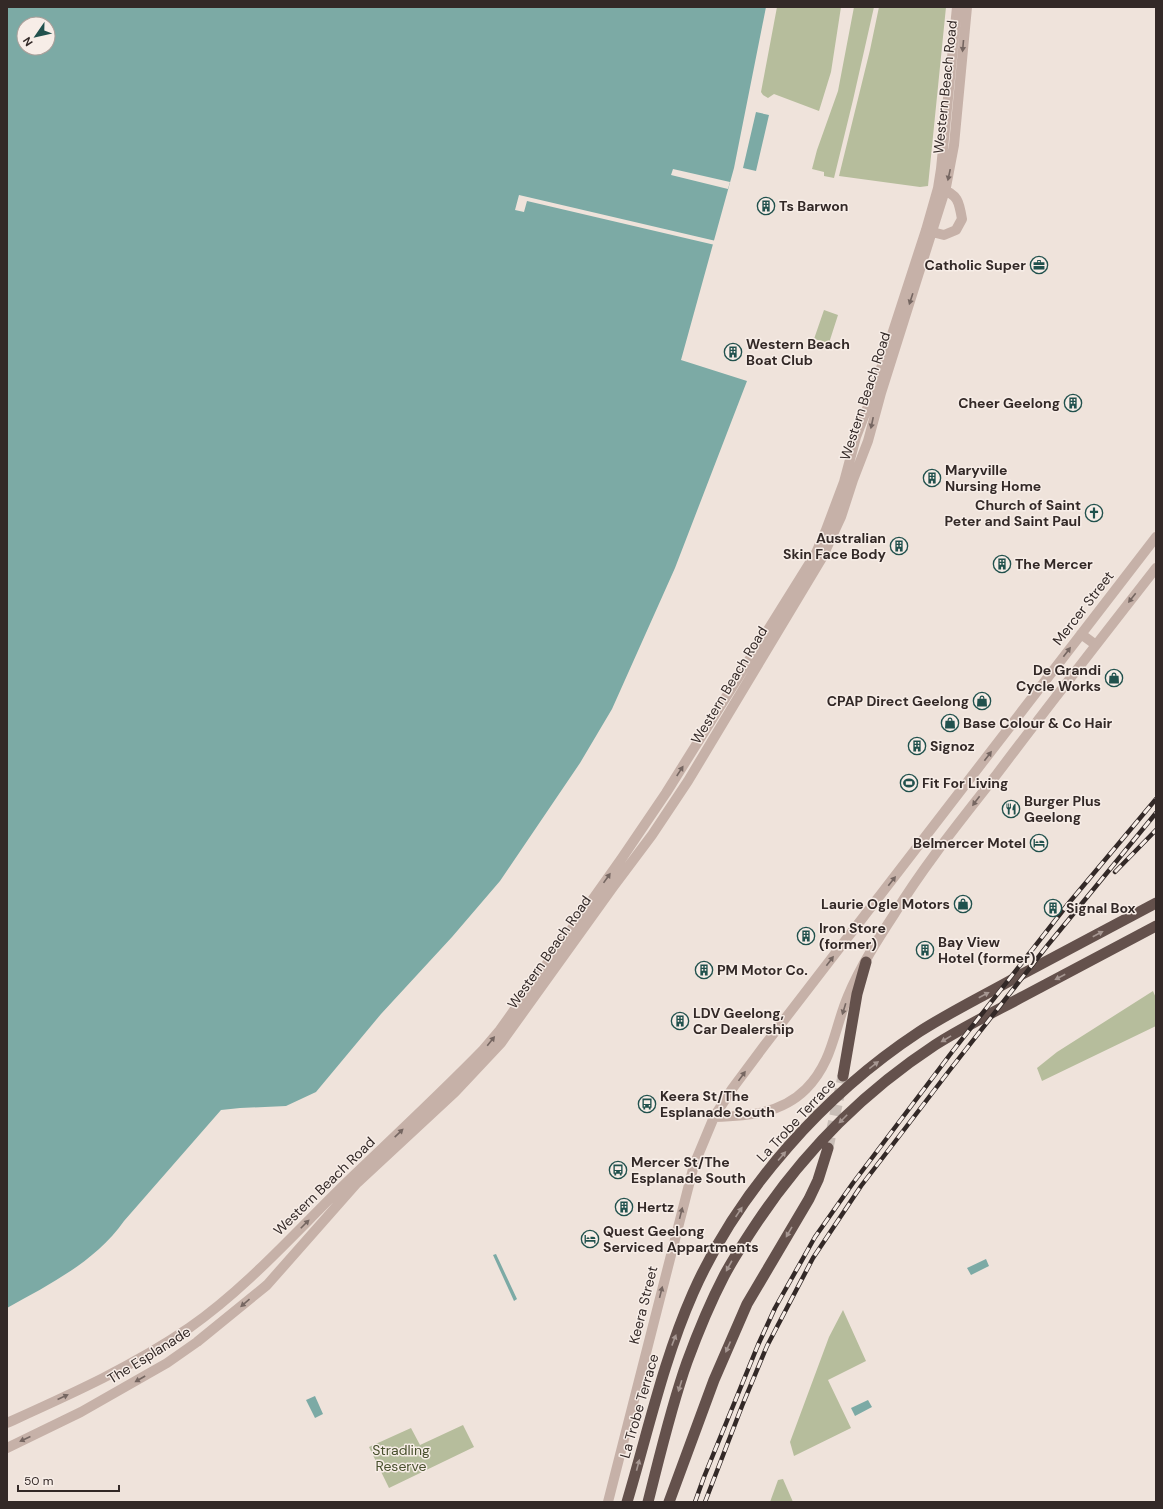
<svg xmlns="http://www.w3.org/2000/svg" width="1163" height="1509" viewBox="0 0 1163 1509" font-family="'DM Sans',sans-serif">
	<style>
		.green { fill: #b6bd9c }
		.water { fill: #7caaa5; fill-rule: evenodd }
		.pier { fill: #efe3db }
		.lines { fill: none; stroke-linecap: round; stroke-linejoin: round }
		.trunk-tunnel { stroke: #c9beb7; stroke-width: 11; stroke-dasharray: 11 5.5; stroke-linecap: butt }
		.tertiary { stroke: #c6b1a8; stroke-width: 10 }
		.trunk { stroke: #64514c; stroke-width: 11 }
		.rail-casing { stroke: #332927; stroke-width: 4.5 }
		.rail { stroke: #f7ede7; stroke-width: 3; stroke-dasharray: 9; stroke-linecap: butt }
		.oneway { fill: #756661 }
		.oneway2 { fill: #a69792 }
		.labels { text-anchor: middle; stroke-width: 3; stroke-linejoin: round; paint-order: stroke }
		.street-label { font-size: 14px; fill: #332927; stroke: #f7ede7 }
		.poi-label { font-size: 14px; font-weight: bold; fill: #332927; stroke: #f7ede7; text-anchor: start }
		.park-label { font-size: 14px; fill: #48502d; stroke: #f7ede7 }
	</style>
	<rect width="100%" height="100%" fill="#efe3db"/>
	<path class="green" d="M777,7h64l-10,65 -12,39 -45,-17 -6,4 -5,-3 -2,-3z
		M854,7h20l-21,93 -19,78 -10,-2v-4l-12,-3 5,-19 21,-59z
		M879,7h67l-18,179 -8,1 -81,-11 31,-126z
		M824,310l14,5 -9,28 -15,-4z
		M1153,991l3,7v28l-114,55 -5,-13 20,-16z
		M843,1310l23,51 -38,19 23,48 -57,28 -4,-14 39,-105z
		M463,1425l11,22 -85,41 -20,-41 42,-19 9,17z
		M783,1479l10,23h-23l8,-22z"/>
	<path class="water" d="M7,7h759l-32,161 -53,192 66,21 -72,187 -63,141 -32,54 -80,118 -48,56 -71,77 -65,78 -30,14 -46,2 -19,2 -97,111c-29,41 -74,63 -117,87zM24,24h24v24h-24z
		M756,112l13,3 -13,56 -13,-3z
		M496,1254l21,45 -3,2 -21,-46z
		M986,1259l3,7 -18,9 -4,-7z
		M315,1396l8,18 -8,4 -9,-18z
		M868,1400l4,7 -17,9 -4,-8z"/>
	<path class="pier" d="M673,169l57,13 -2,7 -57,-14z
		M519,195l197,46 -1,4 -188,-44 -3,11 -9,-2z"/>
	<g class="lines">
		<path class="trunk-tunnel" d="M828,1148l15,-72"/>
		<path class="tertiary" d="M928,231l16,4 12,-5 6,-11c-3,-18 -4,-24 -22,-31
			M1081,634l15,11
			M714,1117c34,-1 67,-3 92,-28 27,-27 28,-60 42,-93 12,-29 30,-57 47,-83 30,-49 67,-94 102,-139 52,-69 106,-138 159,-206
			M7,1423c62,-28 125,-56 182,-95 60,-42 109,-99 162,-150 44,-42 89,-84 132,-128l17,-20 122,-172 44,-65 150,-240 10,-23 18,-48 12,-45 16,-41 54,-166 12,-42 3,-19 16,-162
			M7,1448l74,-36 86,-49 30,-21 70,-57 90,-102 98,-91 46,-49 112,-156 39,-52 36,-54 134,-223 19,-41 12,-37 15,-39 13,-48 65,-206 8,-42 13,-138
			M608,1502l86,-337 20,-48 18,-28 32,-43 392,-509"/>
		<path class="trunk" d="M843,1076l14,-82 9,-32
			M627,1502c21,-70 36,-141 66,-209 46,-104 132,-199 226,-261 31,-20 64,-36 96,-54 47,-25 94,-50 141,-75
			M648,1502c12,-47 23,-95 39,-140 11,-30 23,-59 37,-86 10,-19 22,-37 34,-55 47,-70 107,-130 177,-176 28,-18 59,-33 89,-49 44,-23 88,-47 132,-70
			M669,1502l45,-122 33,-76 62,-105 9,-19 10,-32"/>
		<defs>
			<path id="rail" d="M1115,872l41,-42
				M695,1502l9,-25 54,-132 17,-37 40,-71 38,-54 99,-131 116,-148 88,-105
				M705,1502l37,-96 25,-60 46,-88 48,-72 88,-115 98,-125 109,-133"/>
		</defs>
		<use href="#rail" class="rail-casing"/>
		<use href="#rail" class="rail"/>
	</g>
	<defs><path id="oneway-solid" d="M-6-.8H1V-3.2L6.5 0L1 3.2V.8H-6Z"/></defs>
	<g class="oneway">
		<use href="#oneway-solid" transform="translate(963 46) rotate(95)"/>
		<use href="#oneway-solid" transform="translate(949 175) rotate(102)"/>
		<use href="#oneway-solid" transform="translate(911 299) rotate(108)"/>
		<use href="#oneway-solid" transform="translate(872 423) rotate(102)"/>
		<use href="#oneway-solid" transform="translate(1132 598) rotate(128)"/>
		<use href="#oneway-solid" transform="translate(1067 652) rotate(-53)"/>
		<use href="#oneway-solid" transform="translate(988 756) rotate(-53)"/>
		<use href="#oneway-solid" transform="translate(680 771) rotate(-57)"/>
		<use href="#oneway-solid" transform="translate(976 801) rotate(127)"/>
		<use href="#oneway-solid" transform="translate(607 878) rotate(-55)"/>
		<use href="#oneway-solid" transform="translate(892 881) rotate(-52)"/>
		<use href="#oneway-solid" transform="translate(830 961) rotate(-53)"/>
		<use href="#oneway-solid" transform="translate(844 1009) rotate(107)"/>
		<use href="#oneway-solid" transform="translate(491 1041) rotate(-51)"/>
		<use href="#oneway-solid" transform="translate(742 1076) rotate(-54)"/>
		<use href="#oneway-solid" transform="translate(399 1133) rotate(-44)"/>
		<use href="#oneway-solid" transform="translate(681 1213) rotate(-76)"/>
		<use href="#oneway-solid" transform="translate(305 1224) rotate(-45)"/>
		<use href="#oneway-solid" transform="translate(661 1292) rotate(-76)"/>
		<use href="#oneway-solid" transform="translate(245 1303) rotate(139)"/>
		<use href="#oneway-solid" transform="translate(140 1379) rotate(150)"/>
		<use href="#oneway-solid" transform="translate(63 1397) rotate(-25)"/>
		<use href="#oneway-solid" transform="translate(25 1439) rotate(155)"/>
	</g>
	<g class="oneway2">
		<use href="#oneway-solid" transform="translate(1098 934) rotate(-28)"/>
		<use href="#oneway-solid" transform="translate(1060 977) rotate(152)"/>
		<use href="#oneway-solid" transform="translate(984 995) rotate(-28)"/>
		<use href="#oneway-solid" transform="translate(946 1039) rotate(149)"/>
		<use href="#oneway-solid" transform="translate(874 1065) rotate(-38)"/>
		<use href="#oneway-solid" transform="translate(843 1119) rotate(135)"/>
		<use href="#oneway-solid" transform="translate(782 1156) rotate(-49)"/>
		<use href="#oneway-solid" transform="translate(739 1212) rotate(-56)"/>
		<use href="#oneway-solid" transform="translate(789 1232) rotate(120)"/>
		<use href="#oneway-solid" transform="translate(729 1266) rotate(119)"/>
		<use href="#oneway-solid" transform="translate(674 1340) rotate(-69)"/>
		<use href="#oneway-solid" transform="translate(728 1347) rotate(114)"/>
		<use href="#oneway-solid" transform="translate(680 1386) rotate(107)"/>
		<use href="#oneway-solid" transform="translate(638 1465) rotate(-75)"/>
	</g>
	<defs>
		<symbol id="building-ring" viewBox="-11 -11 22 22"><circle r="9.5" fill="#f7ede7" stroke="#21514d" stroke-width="1.5"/><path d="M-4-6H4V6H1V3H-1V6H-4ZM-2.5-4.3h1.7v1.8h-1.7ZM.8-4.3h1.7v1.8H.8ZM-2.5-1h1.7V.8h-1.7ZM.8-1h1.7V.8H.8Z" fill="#21514d"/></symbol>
		<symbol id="office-ring" viewBox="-11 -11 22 22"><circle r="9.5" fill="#f7ede7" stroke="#21514d" stroke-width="1.5"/><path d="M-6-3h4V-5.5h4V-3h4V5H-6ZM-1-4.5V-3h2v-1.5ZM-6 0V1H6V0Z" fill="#21514d"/></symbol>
		<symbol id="church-ring" viewBox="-11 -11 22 22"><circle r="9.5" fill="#f7ede7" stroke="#21514d" stroke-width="1.5"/><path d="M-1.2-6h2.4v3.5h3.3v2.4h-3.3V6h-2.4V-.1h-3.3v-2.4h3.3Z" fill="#21514d"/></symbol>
		<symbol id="shop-ring" viewBox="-11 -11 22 22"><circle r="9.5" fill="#f7ede7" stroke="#21514d" stroke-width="1.5"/><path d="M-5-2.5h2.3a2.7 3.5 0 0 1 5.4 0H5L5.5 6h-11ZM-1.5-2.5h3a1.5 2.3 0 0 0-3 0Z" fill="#21514d"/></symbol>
		<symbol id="stadium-ring" viewBox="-11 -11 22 22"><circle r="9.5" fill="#f7ede7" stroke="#21514d" stroke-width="1.5"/><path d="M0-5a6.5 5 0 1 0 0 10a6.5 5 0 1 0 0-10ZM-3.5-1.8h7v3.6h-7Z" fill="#21514d"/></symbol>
		<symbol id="restaurant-ring" viewBox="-11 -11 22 22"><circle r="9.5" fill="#f7ede7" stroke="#21514d" stroke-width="1.5"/><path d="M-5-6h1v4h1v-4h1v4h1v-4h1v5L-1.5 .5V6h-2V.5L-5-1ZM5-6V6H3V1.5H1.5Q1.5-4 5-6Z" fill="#21514d"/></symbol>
		<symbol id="hotel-ring" viewBox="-11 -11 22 22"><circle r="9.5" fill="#f7ede7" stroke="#21514d" stroke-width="1.5"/><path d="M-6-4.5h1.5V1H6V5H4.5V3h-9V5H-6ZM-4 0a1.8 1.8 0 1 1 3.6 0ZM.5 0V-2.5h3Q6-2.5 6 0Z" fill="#21514d"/></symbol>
		<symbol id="bus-ring" viewBox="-11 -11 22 22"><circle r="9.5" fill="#f7ede7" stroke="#21514d" stroke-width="1.5"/><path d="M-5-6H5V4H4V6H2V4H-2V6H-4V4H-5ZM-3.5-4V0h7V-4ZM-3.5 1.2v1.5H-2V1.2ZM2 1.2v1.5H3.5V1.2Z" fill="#21514d"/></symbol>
	</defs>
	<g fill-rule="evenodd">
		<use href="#building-ring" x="756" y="196" width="20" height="20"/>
		<use href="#office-ring" x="1029" y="255" width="20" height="20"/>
		<use href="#building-ring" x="723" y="342" width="20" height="20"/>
		<use href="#building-ring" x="1063" y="393" width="20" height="20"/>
		<use href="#building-ring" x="922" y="468" width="20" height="20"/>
		<use href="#church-ring" x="1084" y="503" width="20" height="20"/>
		<use href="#building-ring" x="889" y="536" width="20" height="20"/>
		<use href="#building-ring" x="992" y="554" width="20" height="20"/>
		<use href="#shop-ring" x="1104" y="668" width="20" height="20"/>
		<use href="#shop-ring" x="972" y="691" width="20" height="20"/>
		<use href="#shop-ring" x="940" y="713" width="20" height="20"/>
		<use href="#building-ring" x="907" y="736" width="20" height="20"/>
		<use href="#stadium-ring" x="899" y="773" width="20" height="20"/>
		<use href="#restaurant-ring" x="1001" y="799" width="20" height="20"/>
		<use href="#hotel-ring" x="1029" y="833" width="20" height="20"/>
		<use href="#shop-ring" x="953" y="894" width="20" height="20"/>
		<use href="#building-ring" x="1043" y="898" width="20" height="20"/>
		<use href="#building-ring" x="796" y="926" width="20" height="20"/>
		<use href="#building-ring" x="915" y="940" width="20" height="20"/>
		<use href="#building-ring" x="694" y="960" width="20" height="20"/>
		<use href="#building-ring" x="670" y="1011" width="20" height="20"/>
		<use href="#bus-ring" x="637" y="1094" width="20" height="20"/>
		<use href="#bus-ring" x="608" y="1160" width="20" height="20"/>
		<use href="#building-ring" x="614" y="1197" width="20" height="20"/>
		<use href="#hotel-ring" x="580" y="1229" width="20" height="20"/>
	</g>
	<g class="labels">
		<g class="street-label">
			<text transform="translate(945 87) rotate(-84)" y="5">Western Beach Road</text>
			<text transform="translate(865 396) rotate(-72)" y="5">Western Beach Road</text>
			<text transform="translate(1083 608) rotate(-52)" y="5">Mercer Street</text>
			<text transform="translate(729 685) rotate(-59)" y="5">Western Beach Road</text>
			<text transform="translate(549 952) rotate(-55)" y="5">Western Beach Road</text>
			<text transform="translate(796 1120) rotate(-47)" y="5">La Trobe Terrace</text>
			<text transform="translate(324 1186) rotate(-44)" y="5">Western Beach Road</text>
			<text transform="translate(643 1305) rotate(-76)" y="5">Keera Street</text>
			<text transform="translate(149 1355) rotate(-32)" y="5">The Esplanade</text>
			<text transform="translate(639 1406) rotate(-74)" y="5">La Trobe Terrace</text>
		</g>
		<g class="poi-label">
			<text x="779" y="211">Ts Barwon</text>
			<text x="1026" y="270" text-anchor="end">Catholic Super</text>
			<text x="746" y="349">Western Beach<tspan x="746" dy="16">Boat Club</tspan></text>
			<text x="1060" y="408" text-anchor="end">Cheer Geelong</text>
			<text x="945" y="475">Maryville<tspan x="945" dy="16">Nursing Home</tspan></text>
			<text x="1081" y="510" text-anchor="end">Church of Saint<tspan x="1081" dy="16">Peter and Saint Paul</tspan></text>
			<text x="886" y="543" text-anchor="end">Australian<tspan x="886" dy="16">Skin Face Body</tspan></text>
			<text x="1015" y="569">The Mercer</text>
			<text x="1101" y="675" text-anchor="end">De Grandi<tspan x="1101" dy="16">Cycle Works</tspan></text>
			<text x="969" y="706" text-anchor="end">CPAP Direct Geelong</text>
			<text x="963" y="728">Base Colour &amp; Co Hair</text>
			<text x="930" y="751">Signoz</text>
			<text x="922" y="788">Fit For Living</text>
			<text x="1024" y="806">Burger Plus<tspan x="1024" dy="16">Geelong</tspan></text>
			<text x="1026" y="848" text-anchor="end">Belmercer Motel</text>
			<text x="950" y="909" text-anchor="end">Laurie Ogle Motors</text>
			<text x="1066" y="913">Signal Box</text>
			<text x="819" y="933">Iron Store<tspan x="819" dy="16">(former)</tspan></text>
			<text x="938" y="947">Bay View<tspan x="938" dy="16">Hotel (former)</tspan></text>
			<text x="717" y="975">PM Motor Co.</text>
			<text x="693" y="1018">LDV Geelong,<tspan x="693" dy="16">Car Dealership</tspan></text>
			<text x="660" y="1101">Keera St/The<tspan x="660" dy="16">Esplanade South</tspan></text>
			<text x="631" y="1167">Mercer St/The<tspan x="631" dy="16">Esplanade South</tspan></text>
			<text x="637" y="1212">Hertz</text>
			<text x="603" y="1236">Quest Geelong<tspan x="603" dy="16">Serviced Appartments</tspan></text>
		</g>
		<g class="park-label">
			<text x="401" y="1455">Stradling<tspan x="401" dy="16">Reserve</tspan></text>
		</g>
	</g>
	<rect width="1163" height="1509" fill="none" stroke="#332927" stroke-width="16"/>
	<g transform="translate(36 36) rotate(236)"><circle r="19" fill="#f7ede7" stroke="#a99f9a"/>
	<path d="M0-3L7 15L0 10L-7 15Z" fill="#21514d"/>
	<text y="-6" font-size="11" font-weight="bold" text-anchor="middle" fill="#332927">N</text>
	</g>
	<path d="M18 1485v6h101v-6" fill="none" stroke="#332927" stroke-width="2"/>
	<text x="24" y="1485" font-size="12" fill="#332927" stroke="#f7ede7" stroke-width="3" paint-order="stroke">50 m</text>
</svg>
